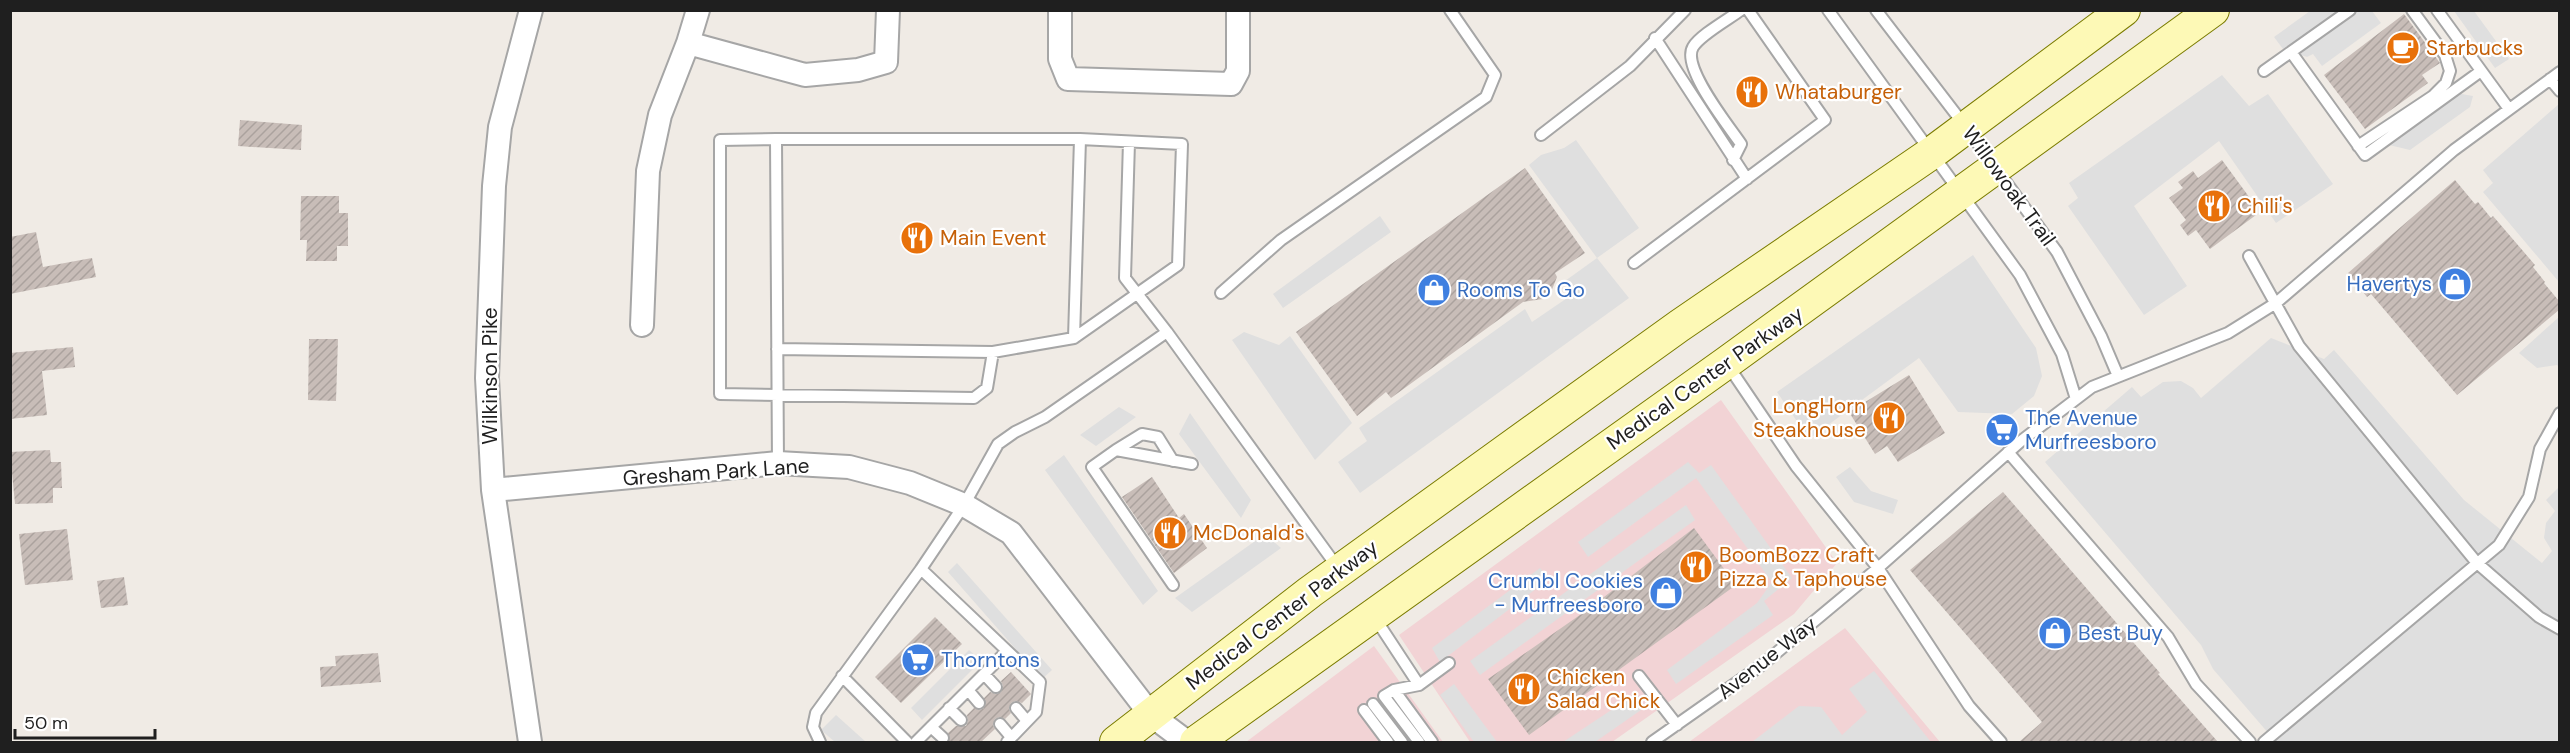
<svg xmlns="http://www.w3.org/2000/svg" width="2570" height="753" viewBox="0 0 2570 753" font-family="'DM Sans',sans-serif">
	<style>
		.commercial { fill: #f2d3d5 }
		.parking { fill: #dfdfdf }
		.building { fill: url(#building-hatch) }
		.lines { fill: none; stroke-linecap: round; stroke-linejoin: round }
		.service-casing { stroke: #a6a6a6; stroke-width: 14 }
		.minor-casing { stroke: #a6a6a6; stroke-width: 26 }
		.secondary-casing { stroke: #7b7c00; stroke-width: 34 }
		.service { stroke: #fff; stroke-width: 10 }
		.minor { stroke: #fff; stroke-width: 22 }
		.secondary { stroke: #fdf9b6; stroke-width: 32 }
		.labels { text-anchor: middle; stroke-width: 4.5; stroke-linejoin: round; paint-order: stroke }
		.food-label { font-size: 21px; fill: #c56008; stroke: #fff; text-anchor: start }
		.street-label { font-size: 21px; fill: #1f1f1f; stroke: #fff }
		.shop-label { font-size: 21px; fill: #366cbe; stroke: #fff; text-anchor: start }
	</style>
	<defs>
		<pattern id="building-hatch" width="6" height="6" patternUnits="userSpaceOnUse" patternTransform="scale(1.5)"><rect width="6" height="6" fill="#c8bdb8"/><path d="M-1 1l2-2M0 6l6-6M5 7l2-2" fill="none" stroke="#aba29e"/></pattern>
	</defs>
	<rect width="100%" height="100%" fill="#f0ebe5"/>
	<path class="commercial" d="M1721,400l116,163 -43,51 -182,128h-142l-71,-107z
		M1845,628l95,114h-251z
		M1374,646l69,96h-197z"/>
	<path class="parking" d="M2310,11h62l9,12 -59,43 -9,-12 -6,3 -24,-8 -9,-12z
		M2454,11h20l35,48 -14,9z
		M2222,75l27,31 19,-12 65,90 -57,39 -57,-82 -85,65 53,80 -43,29 -76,-109 10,-8 -9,-15z
		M2456,93l17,3 -3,11 -60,43 -25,-6z
		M2559,104v178l-76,-90 10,-9 -10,-13z
		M1576,140l63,88 -42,30 32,40 -269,195 -22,-31 29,-21 -8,-13 166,-119 7,13 41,-28 -8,-13 32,-23 -68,-93 12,-10 23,-7z
		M1380,216l11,16 -108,76 -10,-14z
		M1973,255l63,93 6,28 -8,20 -22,18 -54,-2 -39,-54 -110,81 -32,-47z
		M2559,317v50l-2,-2 -20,3 -18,-15z
		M1244,332l35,13 11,-9 62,87 -37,37 -83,-120z
		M2271,338l53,21 10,-9 130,150 78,63 10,-12 -8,-13 2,-15 9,-12 -9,-11 13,-13v255h-283l-63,-73 -12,-24 -156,-183 87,-75 9,10 22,-15 18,-1 12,7 8,10z
		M1119,407l17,10 -40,29 -16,-11z
		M1190,413l61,87 -10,18 -62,-84z
		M1064,455l94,136 -15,14 -98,-135z
		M1688,462l11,11 12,-8 81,113 -28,23 9,14 -97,69 -9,-14 90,-67 15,-21 -76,-104 -108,79 -10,-15z
		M1850,467l21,24 27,9 -5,14 -39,-12 -18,-25z
		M1686,505l9,15 -215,155 -10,-14z
		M1265,534l16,14 -89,64 -17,-14z
		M957,563l95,107 -10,9 -94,-107z
		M1540,568l9,11 -109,83 -8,-14z
		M969,650l12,11 -59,59 -11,-12z
		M1874,671l57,71h-179l47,-36 22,1 21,28 25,-23 -18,-23z
		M1454,684l43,58h-23l-34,-47z
		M1631,697l10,13 -46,32h-32z
		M836,715l30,27h-31l-14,-12z"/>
	<path class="building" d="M2404,14l36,49 -18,12 6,8 -63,46 -41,-54z
		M240,120l62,5 -1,25 -63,-4z
		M2222,160l33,45 -4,2 5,8 -46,34 -14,-19 -8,6 -8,-11 6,-5 -17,-22 14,-10 -5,-6 15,-11 5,7z
		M1525,168l60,85 -30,20 2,4 -6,15 -8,7 -20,3 -132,96 -5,-6 -29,24 -61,-84z
		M2455,180l20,24 3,-2 13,16 2,-2 42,49 -2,2 12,15 -1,1 15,18v9l-102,85 -86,-101 -4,3 -19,-24z
		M301,196h38v17h9v33h-11v15h-31l1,-21h-7z
		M36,232l7,35 49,-9 4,19 -86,17v-57z
		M309,339h29l-2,62 -28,-1z
		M73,347l2,20 -33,4 5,44 -37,4v-66z
		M1909,375l36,58 -47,29 -11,-16 -12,8 -26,-42z
		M50,450l1,12h10l1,26h-9v15l-38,1 -5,-52z
		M1152,477l27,41 5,-4 23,34 -33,25 -52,-76z
		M2003,492l157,181 -2,1 60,68h-199l23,-20 -132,-152z
		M1694,528l42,57 -207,150 -41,-56 99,-69z
		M67,529l6,51 -48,5 -6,-51z
		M124,577l4,28 -27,3 -4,-27z
		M935,617l27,27 -61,59 -26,-26z
		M378,653l3,29 -60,5 -1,-20 16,-1 -1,-10z
		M1011,672l20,22 -9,9 -7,-2 -4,2 -2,6 2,4 -6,6 -6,-2 -4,2 -2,6 2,4 -14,13h-32l-1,-9 8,-7h10l2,-5 -1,-6 7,-7 6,2 4,-2v-10l6,-6 7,2 4,-2 2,-6 -2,-5z"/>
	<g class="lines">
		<defs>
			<path id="service" d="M1828,10l192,265 42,79 14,45
				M1876,10l89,116 92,126 44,84 17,40
				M2437,10l72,99
				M1655,38l92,141
				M2291,52l74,103 116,-84
				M2264,71l86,-61
				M2550,79l10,12
				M1541,135l89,-69 55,-56
				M776,139l-56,1v254l254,4 13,-10 6,-36
				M1129,142l-4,136 42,54
				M2358,146l75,-50 13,-13 4,-12 -5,-16 -33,-45
				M1733,160l8,-16c-13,-19 -60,-77 -48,-97 7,-12 36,-28 48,-37
				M2249,256l50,90 178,217 62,54 21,12
				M1634,263l191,-143 -77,-110
				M1221,293l60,-53 205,-143 9,-22 -45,-65
				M1074,338l6,-199
				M777,349l216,3 81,-14 104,-73 4,-121 -102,-5h-304l2,324
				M1727,364l69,102 82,102 91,138 32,36
				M1116,450l26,-16 16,3 15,24
				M2008,452l160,185 28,47 54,58
				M1173,585l-81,-118 24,-17 76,14
				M1375,618l44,67 -25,5 -10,6 35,46
				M984,674l12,13
				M842,676l65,66
				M1639,676l38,49
				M1419,685l30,-22
				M968,690l11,13
				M1394,690l38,52
				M1373,704l29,38
				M949,708l12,12
				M1016,708l11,13
				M1364,710l24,32
				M1000,724l11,13
				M931,727l12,11
				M820,742l-7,-15 3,-14 105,-144
				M916,742l91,-91
				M1007,742l29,-30 4,-30 -119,-113 43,-64 34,-61 17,-12 30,-15 122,-85 171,236
				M1652,742l111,-78 115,-96 143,-127 71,-54 136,-54 48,-30 178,-153 106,-78
				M2264,742l235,-197 30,-48 11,-48 20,-36"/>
			<path id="minor" d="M698,10l-10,33 117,32 53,-5 28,-8 2,-52
				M1060,10v49l8,20 163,5 7,-13v-61
				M642,325l6,-154 12,-56 28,-72
				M493,490l285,-27 71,4 61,16 54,22 47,28 140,182 36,27
				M530,742l-37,-252 -6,-112 7,-192 6,-59 31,-117"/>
			<path id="secondary" d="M1116,742l194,-150 191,-138 178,-128 254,-174 191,-142
				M1196,742l530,-379 487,-353"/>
		</defs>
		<use href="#service" class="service-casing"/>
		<use href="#minor" class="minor-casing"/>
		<use href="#secondary" class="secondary-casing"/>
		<use href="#service" class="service"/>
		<use href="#minor" class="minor"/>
		<use href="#secondary" class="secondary"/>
	</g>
	<defs>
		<symbol id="cafe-disc" viewBox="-11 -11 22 22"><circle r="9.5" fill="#e8710a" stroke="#fff"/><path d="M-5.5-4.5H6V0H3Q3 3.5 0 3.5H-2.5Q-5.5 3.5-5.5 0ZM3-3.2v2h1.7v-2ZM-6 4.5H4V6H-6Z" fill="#fff"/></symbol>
		<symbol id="restaurant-disc" viewBox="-11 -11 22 22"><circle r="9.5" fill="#e8710a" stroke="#fff"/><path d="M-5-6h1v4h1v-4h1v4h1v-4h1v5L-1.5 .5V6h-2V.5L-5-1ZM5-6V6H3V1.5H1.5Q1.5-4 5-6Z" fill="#fff"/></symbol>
		<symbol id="shop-disc" viewBox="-11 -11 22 22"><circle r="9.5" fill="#3f7fe0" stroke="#fff"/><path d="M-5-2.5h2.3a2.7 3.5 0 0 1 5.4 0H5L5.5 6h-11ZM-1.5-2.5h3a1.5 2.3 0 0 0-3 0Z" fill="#fff"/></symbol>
		<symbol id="supermarket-disc" viewBox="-11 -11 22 22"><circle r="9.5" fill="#3f7fe0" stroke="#fff"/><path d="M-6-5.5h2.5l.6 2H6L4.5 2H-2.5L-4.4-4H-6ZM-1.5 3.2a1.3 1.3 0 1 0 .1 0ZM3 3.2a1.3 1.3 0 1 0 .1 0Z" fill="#fff"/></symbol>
	</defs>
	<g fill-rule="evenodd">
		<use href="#cafe-disc" x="2384" y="29" width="38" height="38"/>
		<use href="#restaurant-disc" x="1733" y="73" width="38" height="38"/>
		<use href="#restaurant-disc" x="2195" y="187" width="38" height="38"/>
		<use href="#restaurant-disc" x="898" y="219" width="38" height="38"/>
		<use href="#shop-disc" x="2436" y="265" width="38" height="38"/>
		<use href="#shop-disc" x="1415" y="271" width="38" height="38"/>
		<use href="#restaurant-disc" x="1870" y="399" width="38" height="38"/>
		<use href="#supermarket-disc" x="1983" y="411" width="38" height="38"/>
		<use href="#restaurant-disc" x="1151" y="514" width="38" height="38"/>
		<use href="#restaurant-disc" x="1677" y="548" width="38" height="38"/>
		<use href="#shop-disc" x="1647" y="574" width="38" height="38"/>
		<use href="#shop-disc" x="2036" y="614" width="38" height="38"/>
		<use href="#supermarket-disc" x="899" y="641" width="38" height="38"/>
		<use href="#restaurant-disc" x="1505" y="670" width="38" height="38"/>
	</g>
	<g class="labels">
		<g class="food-label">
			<text x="2426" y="55">Starbucks</text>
			<text x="1775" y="99">Whataburger</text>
			<text x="2237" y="213">Chili's</text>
			<text x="940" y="245">Main Event</text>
			<text x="1866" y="413" text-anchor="end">LongHorn<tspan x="1866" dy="24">Steakhouse</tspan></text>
			<text x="1193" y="540">McDonald's</text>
			<text x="1719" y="562">BoomBozz Craft<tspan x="1719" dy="24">Pizza &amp; Taphouse</tspan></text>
			<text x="1547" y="684">Chicken<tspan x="1547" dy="24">Salad Chick</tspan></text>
		</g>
		<g class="street-label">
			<text transform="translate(2009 186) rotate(54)" y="7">Willowoak Trail</text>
			<text transform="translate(490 376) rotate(-90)" y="7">Wilkinson Pike</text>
			<text transform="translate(1705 378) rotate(-35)" y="7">Medical Center Parkway</text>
			<text transform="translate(716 472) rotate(-4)" y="7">Gresham Park Lane</text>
			<text transform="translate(1282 615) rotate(-37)" y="7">Medical Center Parkway</text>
			<text transform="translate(1767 658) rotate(-38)" y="7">Avenue Way</text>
		</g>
		<g class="shop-label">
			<text x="2432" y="291" text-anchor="end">Havertys</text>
			<text x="1457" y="297">Rooms To Go</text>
			<text x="2025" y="425">The Avenue<tspan x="2025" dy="24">Murfreesboro</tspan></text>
			<text x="1643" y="588" text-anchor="end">Crumbl Cookies<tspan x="1643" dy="24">- Murfreesboro</tspan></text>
			<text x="2078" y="640">Best Buy</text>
			<text x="941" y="667">Thorntons</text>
		</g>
	</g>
	<rect width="2570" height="753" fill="none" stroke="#1f1f1f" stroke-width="24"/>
	<path d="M15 729v9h140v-9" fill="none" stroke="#1f1f1f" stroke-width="3"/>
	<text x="24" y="729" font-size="18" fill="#1f1f1f" stroke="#ffffff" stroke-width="4.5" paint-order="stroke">50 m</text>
</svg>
